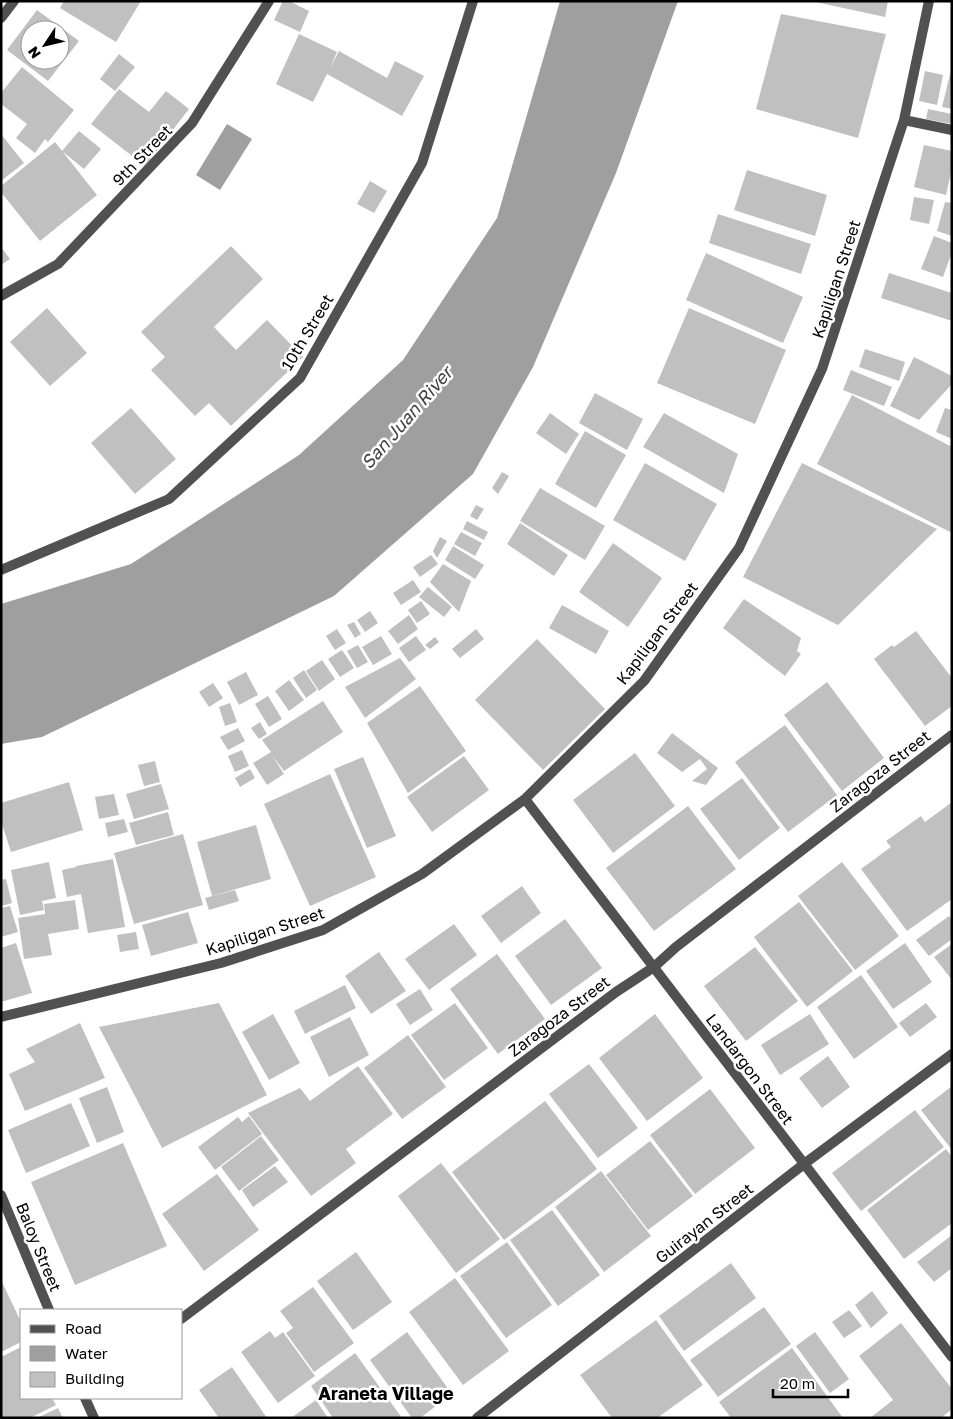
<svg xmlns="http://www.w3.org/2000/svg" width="953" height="1419" viewBox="0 0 953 1419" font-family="'Golos Text',sans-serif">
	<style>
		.water { fill: #9f9f9f }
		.building { fill: #c0c0c0; fill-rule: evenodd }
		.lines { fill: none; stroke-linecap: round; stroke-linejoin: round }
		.minor { stroke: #515151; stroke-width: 10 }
		.labels { text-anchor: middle; stroke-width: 5; stroke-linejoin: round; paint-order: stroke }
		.street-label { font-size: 16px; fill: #000; stroke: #fff }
		.water-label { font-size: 18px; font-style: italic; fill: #404040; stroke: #fff }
		.neighbourhood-label { font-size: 18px; font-weight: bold; fill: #000; stroke: #fff }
	</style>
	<rect width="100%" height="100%" fill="#fff"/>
	<path class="water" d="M560,1h118l-62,172 -83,194 -60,107 -139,122 -292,141 -41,7v-140l130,-40 168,-109 104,-95 94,-142z
		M227,124l25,15 -32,51 -24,-15z"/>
	<path class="building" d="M64,1h77l-25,41 -56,-34z
		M283,1h6l20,10 -9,21 -26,-12z
		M811,1h77l-3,16z
		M37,10l42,31 -31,40 -41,-31zM30,30h30v30h-30z
		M781,14l105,20 -28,104 -102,-29z
		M299,34l38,18 -7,16 9,-17 48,27 8,-17 29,15 -22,40 -75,-42 -14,28 -37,-18z
		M119,54l16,13 -20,24 -15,-12z
		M22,67l52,43 -26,32 -3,-3 -10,14 -19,-15 11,-14 -26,-20v-11z
		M951,70h1v39l-10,-2z
		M925,71l18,4 -6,30 -18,-4z
		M119,89l30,23 17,-21 23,18 -44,57 -54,-42z
		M928,109l24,5v10l-26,-5z
		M79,131l22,18 -17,20 -22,-18z
		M1,134l23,29 -23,18z
		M55,142l42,53 -57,46 -39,-49v-6z
		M924,145l28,6v17l-6,27 -32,-8z
		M747,170l80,25 -12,41 -81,-26z
		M370,181l17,10 -13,22 -17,-9z
		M914,197l20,3 -5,24 -19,-4z
		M945,202l7,1v33l-15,-5z
		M718,214l93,30 -10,30 -92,-31z
		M934,236l18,7v9l-9,25 -22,-8z
		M231,246l32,33 -49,48 22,23 31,-30 36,37 -72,69 -22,-23 -14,13 -44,-46 14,-13 -24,-25z
		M1,247l9,12 -9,6z
		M706,253l97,44 -20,46 -97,-43z
		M889,273l63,20v28l-71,-23z
		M47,308l40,45 -37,33 -40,-44z
		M689,308l97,42 -31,74 -98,-41z
		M865,349l40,13 -6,19 -40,-14z
		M914,357l38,19v8l-33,36 -29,-14z
		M851,370l41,17 -8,19 -41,-16z
		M595,393l48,26 -16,31 -48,-27z
		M852,395l100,52v86l-135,-69z
		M131,408l45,51 -41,35 -44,-51z
		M945,408l7,2v29l-16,-7z
		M550,413l29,21 -13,20 -30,-21z
		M664,413l74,41 -14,39 -81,-46z
		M585,431l41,24 -30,53 -41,-24z
		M645,463l72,41 -32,57 -72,-41z
		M802,463l135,66 -99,96 -95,-48z
		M502,472l7,4 -11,18 -6,-6z
		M540,488l65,38 -20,34 -65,-39z
		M476,505l8,4 -7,11 -7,-4z
		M467,521l21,11 -4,8 -21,-11z
		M520,523l48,32 -14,21 -47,-32z
		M461,532l21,11 -7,13 -21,-12z
		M440,537l7,4 -10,17 -4,-7z
		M613,543l49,35 -34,49 -49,-35z
		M453,546l31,19 -9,14 -30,-19z
		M431,555l7,9 -18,13 -7,-10z
		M443,564l28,17 -12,31 -29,-30z
		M413,580l8,12 -20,13 -8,-12z
		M428,587l24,20 -8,10 -25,-20z
		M744,599l57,39 -4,13 4,3 -16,22 -62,-48z
		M421,601l9,13 -13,9 -9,-13z
		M562,605l47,26 -13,23 -47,-26z
		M370,611l8,12 -13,9 -8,-12z
		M409,615l9,14 -20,15 -10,-13z
		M354,622l7,12 -6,4 -8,-13z
		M337,629l9,14 -11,7 -9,-14z
		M476,629l8,10 -24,19 -8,-9z
		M916,631l36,47v28l-27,20 -51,-67 18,-14 2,2z
		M381,636l11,18 -19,11 -11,-18z
		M416,636l10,14 -17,12 -10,-14z
		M435,637l4,5 -9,7 -5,-4z
		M537,639l68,70 -62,61 -68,-70z
		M358,645l10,17 -11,6 -10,-17z
		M342,650l12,18 -14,9 -12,-18z
		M400,658l16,21 -51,39 -20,-31z
		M322,660l13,19 -16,12 -13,-20z
		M304,670l13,20 -11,8 -13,-20z
		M246,672l12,23 -19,10 -12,-23z
		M289,680l15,20 -15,11 -14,-20z
		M827,682l57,76 -42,33 -58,-76z
		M213,683l10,15 -14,9 -10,-15z
		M420,686l46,65 -58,42 -41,-70z
		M268,696l14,23 -13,8 -14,-23z
		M323,701l20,31 -59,39 -12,-16 12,19 -17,11 -14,-22 18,-11 -9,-12z
		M230,703l7,19 -12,4 -6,-19z
		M260,722l7,12 -8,5 -8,-11z
		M785,725l52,70 -49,37 -53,-70z
		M238,728l7,13 -17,9 -8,-13z
		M672,733l46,35 -12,17 -14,-4 15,-12 -7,-10 -18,13 -25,-19z
		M242,750l7,16 -14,6 -7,-16z
		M635,753l40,53 -62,47 -40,-53z
		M464,756l25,34 -57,42 -25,-35z
		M363,757l33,79 -29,12 -33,-79z
		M155,761l5,21 -16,4 -6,-21z
		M250,769l5,9 -15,9 -5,-9z
		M330,774l46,103 -66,29 -46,-102z
		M742,778l38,50 -41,32 -39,-51z
		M69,782l14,48 -72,22 -10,-31v-18z
		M161,784l8,25 -35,10 -8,-25z
		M114,794l5,21 -20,4 -4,-22z
		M952,802v97l-45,32 -46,-62 30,-22 -5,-6 35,-25 4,6z
		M688,806l48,63 -82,62 -48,-63z
		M168,812l6,23 -38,10 -7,-22z
		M124,819l4,13 -20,5 -3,-14z
		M256,825l15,54 -59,17 -15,-54z
		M183,834l20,71 -69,19 -20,-71z
		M113,859l12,68 -37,6 -7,-39 -14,3 -5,-27 14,-3v-1z
		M49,862l7,36 -14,3 2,9 -24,5 -9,-45z
		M842,862l57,74 -44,34 -57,-74z
		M6,879l6,24 -11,3v-26z
		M522,886l19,27 -40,30 -20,-27z
		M235,890l4,11 -30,9 -4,-12z
		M75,900l4,29 -31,5 4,21 -28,4 -6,-41 27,-4 -1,-10z
		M799,902l54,69 -46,36 -53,-70z
		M10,906l8,26 -17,5v-29z
		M188,912l10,31 -47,13 -9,-31z
		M949,916l3,4v19l-23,17 -13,-16z
		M565,919l37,49 -51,37 -36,-49z
		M454,924l23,31 -48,35 -24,-31z
		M136,932l3,17 -19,3 -3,-17z
		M16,943l16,50 -31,9v-54z
		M905,943l27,39 -39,27 -27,-38z
		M952,944v36l-18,-23z
		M755,947l43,54 -52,40 -42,-55z
		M379,952l27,39 -35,23 -26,-38z
		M497,954l48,65 -47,35 -48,-65z
		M861,975l37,52 -44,32 -37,-52z
		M345,985l11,23 -51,26 -11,-23z
		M420,989l13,21 -23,15 -14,-21z
		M219,1003l48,92 -105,53 -63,-121z
		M455,1003l33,45 -44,32 -33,-45z
		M926,1003l11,14 -27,20 -11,-14z
		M273,1014l27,49 -31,17 -27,-48z
		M655,1014l48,64 -56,43 -48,-63z
		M810,1014l19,30 -49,31 -19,-30z
		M350,1017l19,38 -40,22 -19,-40z
		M80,1023l25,55 -80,33 -16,-37 26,-12 -9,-13z
		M408,1035l38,52 -44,32 -38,-51z
		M828,1056l22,31 -28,21 -23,-30z
		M589,1064l49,64 -40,30 -49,-64z
		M358,1066l35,48 -47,35 10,14 -45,33 -63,-83 52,-25 10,13z
		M952,1086v64l-31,-40z
		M107,1087l17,45 -27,11 -18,-45z
		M710,1089l45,59 -60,46 -45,-59z
		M545,1101l52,68 -93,71 -52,-68z
		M71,1103l19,43 -64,27 -18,-43z
		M915,1110l29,37 -83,64 -29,-38z
		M249,1116l13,18 -47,36 -17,-23 40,-30 4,5z
		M261,1136l18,24 -40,31 -18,-24z
		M650,1141l43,55 -45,34 -42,-55z
		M123,1143l44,103 -92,39 -44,-103z
		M946,1149l6,8v66l-48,36 -37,-49z
		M441,1163l59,76 -44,34 -58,-77z
		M275,1166l13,16 -35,25 -11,-17z
		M601,1171l50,65 -47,36 -49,-65z
		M217,1174l42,56 -55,41 -42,-57z
		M552,1210l48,65 -42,31 -48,-66z
		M952,1235v33l-18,14 -17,-20z
		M507,1242l45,63 -46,33 -46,-62z
		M356,1252l36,50 -39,28 -36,-49z
		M731,1263l25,35 -72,53 -25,-35z
		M455,1278l54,73 -46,34 -54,-73z
		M1,1280l20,42v20l-20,10z
		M313,1287l41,56 -40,29 -28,-39 7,-5 -13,-17z
		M872,1291l16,22 -17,15 -16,-23z
		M764,1307l27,37 -73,53 -28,-37z
		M849,1310l13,16 -18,12 -12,-16z
		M656,1320l47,65 -46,33h-45l-32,-43z
		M901,1323l51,66v20l-11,9h-71l23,-18 -34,-44z
		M270,1331l5,7 8,-6 32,44 -37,27 -37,-51z
		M407,1332l45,62 -32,24h-8l-42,-58z
		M815,1332l34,47 -19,14 -34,-47z
		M21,1347v51h31l4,7 -26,13h-29v-61z
		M792,1348l51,70h-112l-12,-16z
		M355,1353l47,65h-69l-22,-32z
		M232,1367l35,51h-48l-20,-28z
		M316,1400l12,18h-37z
		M58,1408l5,10h-26z"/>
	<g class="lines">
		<path class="minor" d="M1,18l13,-17
			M904,120l48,10
			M1,296l57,-32 134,-141 77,-122
			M1,570l168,-71 131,-121 122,-215 51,-162
			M525,799l427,558
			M1,1017l220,-54 102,-33 99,-56 103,-75 119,-118 95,-133 83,-179 82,-249 25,-119
			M1,1195l48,115
			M181,1319l435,-327 38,-25 22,-20 276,-212
			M85,1398l9,20
			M477,1418l327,-254 148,-110"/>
	</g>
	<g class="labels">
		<g class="street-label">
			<text transform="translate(142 155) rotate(-46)" y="6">9th Street</text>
			<text transform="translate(836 279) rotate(-72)" y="6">Kapiligan Street</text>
			<text transform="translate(307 332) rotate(-59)" y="6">10th Street</text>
			<text transform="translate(657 633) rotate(-53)" y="6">Kapiligan Street</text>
			<text transform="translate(880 771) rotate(-38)" y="6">Zaragoza Street</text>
			<text transform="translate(265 931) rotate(-18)" y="6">Kapiligan Street</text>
			<text transform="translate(559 1016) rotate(-37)" y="6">Zaragoza Street</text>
			<text transform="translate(750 1069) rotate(53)" y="6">Landargon Street</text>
			<text transform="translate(704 1223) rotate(-38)" y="6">Guirayan Street</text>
			<text transform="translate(39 1247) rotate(68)" y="6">Baloy Street</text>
		</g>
		<g class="water-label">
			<text transform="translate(407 418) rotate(-49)" y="6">San Juan River</text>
		</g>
		<g class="neighbourhood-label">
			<text x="386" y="1400">Araneta Village</text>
		</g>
	</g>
	<rect width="953" height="1419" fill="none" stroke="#000000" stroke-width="5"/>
	<rect x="20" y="1309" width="162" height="90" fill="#ffffff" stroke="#999999"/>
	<rect x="30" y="1325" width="25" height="8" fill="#515151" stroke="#999999"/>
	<text x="65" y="1334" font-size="15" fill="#000000">Road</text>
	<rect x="30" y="1346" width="25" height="15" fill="#9f9f9f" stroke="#999999"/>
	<text x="65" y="1359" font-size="15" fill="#000000">Water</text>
	<rect x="30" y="1372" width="25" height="15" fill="#c0c0c0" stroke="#999999"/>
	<text x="65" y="1384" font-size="15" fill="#000000">Building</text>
	<g transform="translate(45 45) rotate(235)"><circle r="24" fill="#ffffff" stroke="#999999"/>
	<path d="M0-4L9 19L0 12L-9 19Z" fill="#000000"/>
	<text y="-8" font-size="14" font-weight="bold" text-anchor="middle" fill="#000000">N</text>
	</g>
	<path d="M773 1389v8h75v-8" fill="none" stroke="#000000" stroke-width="2.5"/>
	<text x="780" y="1389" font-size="15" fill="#000000" stroke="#ffffff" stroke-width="4" paint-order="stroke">20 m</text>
</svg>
